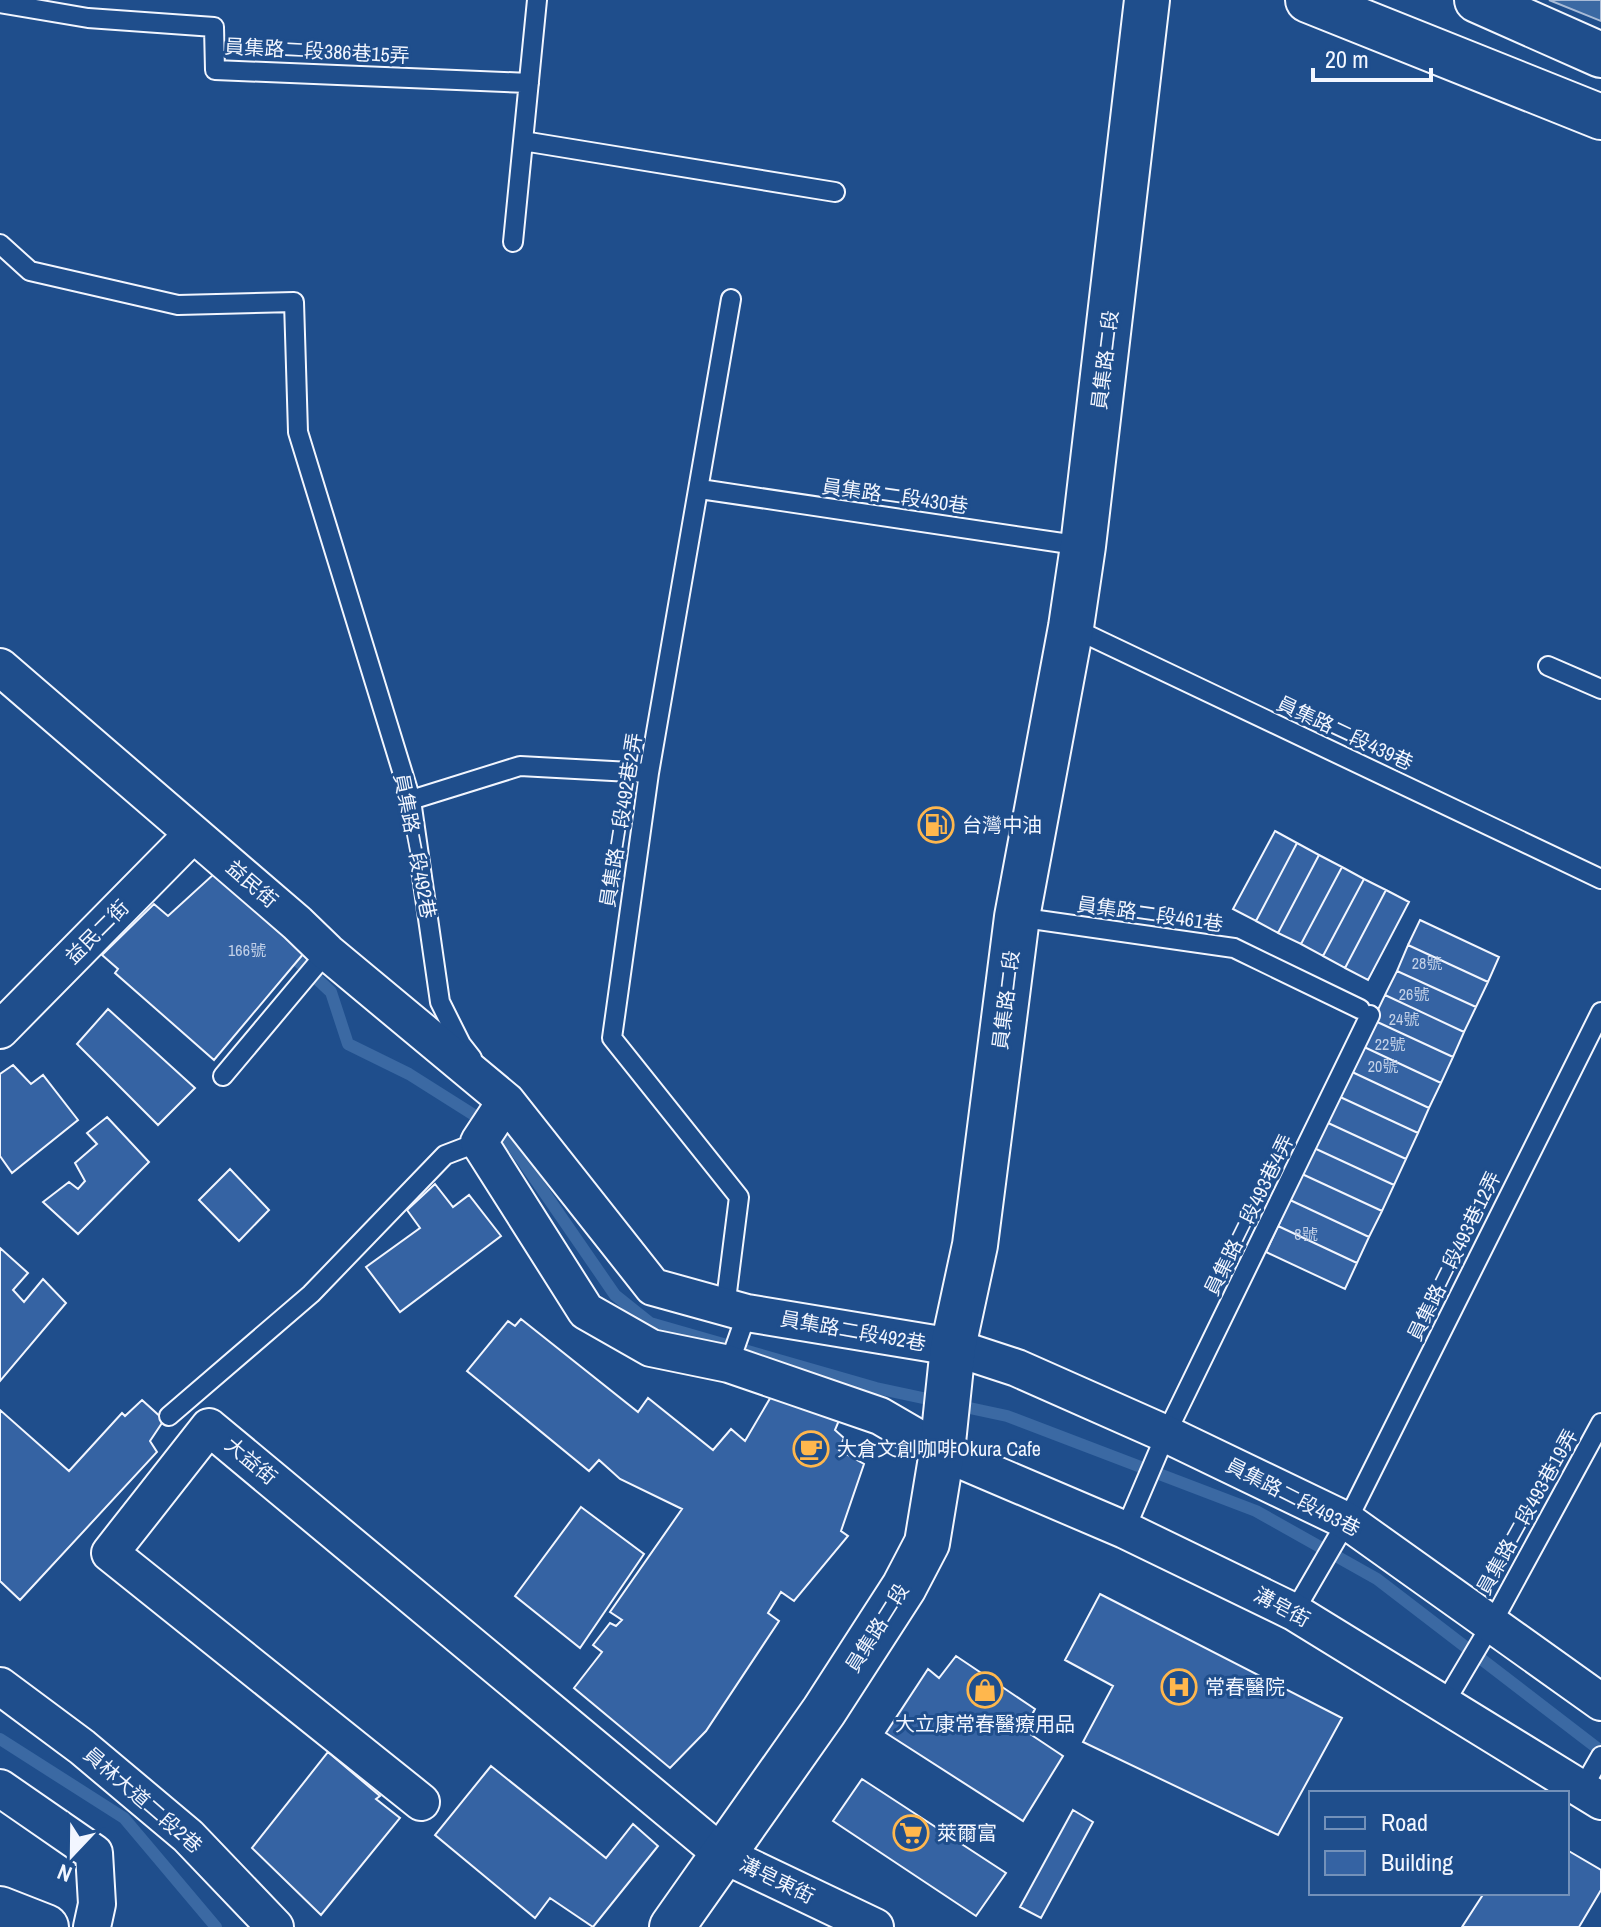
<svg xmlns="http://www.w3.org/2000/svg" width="1601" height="1927" viewBox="0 0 1601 1927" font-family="'Archivo Narrow','Noto Sans TC',sans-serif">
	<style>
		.water { fill: #3b69a3; stroke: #a8bbd7; stroke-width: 2 }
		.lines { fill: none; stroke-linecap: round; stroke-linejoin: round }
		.stream { stroke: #3b69a3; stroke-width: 12 }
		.building { fill: #3563a3; stroke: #f2f6ff; stroke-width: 2 }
		.lane-casing { stroke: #f2f6ff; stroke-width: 22 }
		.street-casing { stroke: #f2f6ff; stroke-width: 40 }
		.secondary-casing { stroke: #f2f6ff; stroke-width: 48 }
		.highway-casing { stroke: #f2f6ff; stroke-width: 48 }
		.lane { stroke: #1f4e8c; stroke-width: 18 }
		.street { stroke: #1f4e8c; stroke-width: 36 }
		.secondary { stroke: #1f4e8c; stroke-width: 44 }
		.highway { stroke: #1f4e8c; stroke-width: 44 }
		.labels { text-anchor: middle; stroke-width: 6; stroke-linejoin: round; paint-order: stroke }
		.number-label { font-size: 16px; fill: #c3d1e8 }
		.street-label { font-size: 20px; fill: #f2f6ff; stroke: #1f4e8c }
		.poi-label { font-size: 20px; fill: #f2f6ff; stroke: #1f4e8c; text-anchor: start }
	</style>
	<rect width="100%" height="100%" fill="#1f4e8c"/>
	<path class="water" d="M1549,0h52v21z"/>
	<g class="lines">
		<path class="stream" d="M286,950l45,42 17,52 61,30 95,60 111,161 35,28 226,65 131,28 249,95 121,68 224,172
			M0,1739l124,79 92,109"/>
	</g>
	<path class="building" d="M1275,831l22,12 -41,78 -23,-12z
		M1297,843l22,12 -41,78 -22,-12z
		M1319,855l23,12 -41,77 -23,-11z
		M1342,867l22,12 -41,77 -22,-12z
		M215,873l89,80 -90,107 -99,-87 3,-4 -16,-14 52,-51 14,12z
		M1364,879l22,11 -41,78 -22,-12z
		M1386,890l23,12 -41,78 -23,-12z
		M1420,920l79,37 -11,25 -80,-37z
		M1408,945l80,37 -12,25 -79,-36z
		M1397,971l79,36 -12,25 -79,-37z
		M1385,995l79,37 -11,25 -80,-37z
		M108,1009l87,79 -37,37 -81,-81z
		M1373,1020l80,37 -12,26 -79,-37z
		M1362,1046l79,37 -12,25 -79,-37z
		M13,1065l18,19 12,-9 35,45 -66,53 -12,-17v-82z
		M1350,1071l79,37 -11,25 -80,-37z
		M1338,1096l80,37 -12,26 -80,-37z
		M107,1117l42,45 -71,72 -35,-32 26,-20 9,7 7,-8 -10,-18 22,-19 -10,-11z
		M1326,1122l80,37 -12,26 -80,-37z
		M1314,1148l80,37 -12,26 -80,-37z
		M230,1169l39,41 -30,31 -40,-41z
		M1302,1174l80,37 -13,26 -79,-37z
		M435,1184l18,23 16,-12 32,41 -101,76 -34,-45 54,-39 -13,-18z
		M1290,1200l79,37 -12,26 -79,-37z
		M1278,1226l79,37 -12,26 -79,-37z
		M0,1248l28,25 -15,17 11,12 19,-23 23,24 -66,78z
		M521,1319l117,93 10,-14 65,52 18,-21 14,12 27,-46 68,23 -5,12 9,8 -5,12 25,14 -23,67 7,5 -54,65 -13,-9 -13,21 11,8 -73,110 -36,37 -96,-80 28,-36 -9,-7 17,-22 6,3 6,-6 -12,-8 72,-103 -62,-30 -21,-19 -10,11 -122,-100 41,-50 7,5z
		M142,1400l22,20 -14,21 7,11 -137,148 -20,-19v-171l69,61 53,-58 3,3z
		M581,1507l63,47 -64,94 -65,-52z
		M1100,1594l242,124 -64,117 -195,-93 30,-56 -48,-26z
		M956,1656l79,53 -11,21 39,26 -40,65 -137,-88 42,-64 11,9z
		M328,1752l52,44 -4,3 24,19 -79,97 -69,-67z
		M491,1766l115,92 27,-34 25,22 -65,81 -43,-29 -15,20 -100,-83z
		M862,1779l144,94 -30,43 -143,-95z
		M1073,1810l20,12 -52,96 -21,-11z
		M1567,1850l34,20v20l-22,37h-117l22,-34h83z"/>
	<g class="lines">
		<defs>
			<path id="lane" d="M0,3l88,15 126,9 1,43 314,13
				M523,141l312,51
				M513,242l24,-242
				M0,244l30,27 148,34 116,-3 4,130 113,368 29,202 21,42 11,14
				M700,489l383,57
				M1071,627l530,252
				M1548,666l53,23
				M411,800l109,-34 129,7
				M1017,917l217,31 126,61
				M223,1076l104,-124
				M725,1308l14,-111 -127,-159 37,-265 82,-474
				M729,1364l18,-51
				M169,1416l142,-122 134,-139 34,-13
				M1125,1530l41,-96 204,-419
				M1294,1612l53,-91 254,-509
				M1444,1704l48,-81 109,-200
				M1582,1789l19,-33"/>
			<path id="street" d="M0,667l297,256 30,29 179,149 147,186 94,26 206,34 64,21 149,66 181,87 254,181
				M0,1030l193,-196
				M506,1101l-27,41 107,169 65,37 78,16 151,52 62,36 183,78 169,82 307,189
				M0,1686l82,61 106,89 87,91
				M0,1788l94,65 3,51 -5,23
				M421,1802l-311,-249 99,-126 513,427 153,73"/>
			<path id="secondary" d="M1308,0l293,117
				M0,1909l46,18
				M672,1927l152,-216 80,-124 23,-44 15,-91 11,-105 22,-102 42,-328 54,-290 12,-81 64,-546"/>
			<path id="highway" d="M1477,0l124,55"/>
		</defs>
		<use href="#lane" class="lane-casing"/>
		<use href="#street" class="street-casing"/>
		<use href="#secondary" class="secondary-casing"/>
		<use href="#highway" class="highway-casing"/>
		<use href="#lane" class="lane"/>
		<use href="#street" class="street"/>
		<use href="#secondary" class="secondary"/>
		<use href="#highway" class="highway"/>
	</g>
	<defs>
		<symbol id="fuel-ring" viewBox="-11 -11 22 22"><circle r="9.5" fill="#1f4e8c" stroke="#ffb74d" stroke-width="1.5"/><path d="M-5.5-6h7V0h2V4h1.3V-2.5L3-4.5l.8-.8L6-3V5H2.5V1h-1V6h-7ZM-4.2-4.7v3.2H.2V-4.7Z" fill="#ffb74d"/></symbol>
		<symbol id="cafe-ring" viewBox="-11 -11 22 22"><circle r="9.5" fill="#1f4e8c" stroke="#ffb74d" stroke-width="1.5"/><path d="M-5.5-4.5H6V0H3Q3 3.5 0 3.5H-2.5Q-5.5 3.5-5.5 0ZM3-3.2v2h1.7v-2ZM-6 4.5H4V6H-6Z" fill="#ffb74d"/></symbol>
		<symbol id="hospital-ring" viewBox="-11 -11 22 22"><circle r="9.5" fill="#1f4e8c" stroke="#ffb74d" stroke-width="1.5"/><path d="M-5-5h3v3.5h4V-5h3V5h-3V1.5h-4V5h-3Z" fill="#ffb74d"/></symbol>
		<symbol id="shop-ring" viewBox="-11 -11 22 22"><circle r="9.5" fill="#1f4e8c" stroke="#ffb74d" stroke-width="1.5"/><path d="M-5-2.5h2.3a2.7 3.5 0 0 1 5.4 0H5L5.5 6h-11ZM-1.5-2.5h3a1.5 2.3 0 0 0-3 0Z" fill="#ffb74d"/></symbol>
		<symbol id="supermarket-ring" viewBox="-11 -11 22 22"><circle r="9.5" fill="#1f4e8c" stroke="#ffb74d" stroke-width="1.5"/><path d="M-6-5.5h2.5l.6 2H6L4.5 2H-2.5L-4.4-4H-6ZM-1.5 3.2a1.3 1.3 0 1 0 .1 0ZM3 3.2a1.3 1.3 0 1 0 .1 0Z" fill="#ffb74d"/></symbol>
	</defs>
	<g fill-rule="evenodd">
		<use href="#fuel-ring" x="916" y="805" width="40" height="40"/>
		<use href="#cafe-ring" x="791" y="1429" width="40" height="40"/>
		<use href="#hospital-ring" x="1159" y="1667" width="40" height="40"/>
		<use href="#shop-ring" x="965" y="1670" width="40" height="40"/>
		<use href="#supermarket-ring" x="891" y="1813" width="40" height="40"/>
	</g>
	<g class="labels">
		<g class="number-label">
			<text x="247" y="956">166號</text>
			<text x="1427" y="969">28號</text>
			<text x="1414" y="1000">26號</text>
			<text x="1404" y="1025">24號</text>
			<text x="1390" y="1050">22號</text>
			<text x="1383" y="1072">20號</text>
			<text x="1306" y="1240">8號</text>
		</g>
		<g class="street-label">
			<text transform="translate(317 51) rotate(3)" y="7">員集路二段386巷15弄</text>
			<text transform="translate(1105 360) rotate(-83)" y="7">員集路二段</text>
			<text transform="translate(895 496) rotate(8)" y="7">員集路二段430巷</text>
			<text transform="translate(1345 733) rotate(25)" y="7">員集路二段439巷</text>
			<text transform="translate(621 820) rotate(-81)" y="7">員集路二段492巷2弄</text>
			<text transform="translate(415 846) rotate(79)" y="7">員集路二段492巷</text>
			<text transform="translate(252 884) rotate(41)" y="7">益民街</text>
			<text transform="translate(1150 914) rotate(8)" y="7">員集路二段461巷</text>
			<text transform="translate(97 932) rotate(-45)" y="7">益民二街</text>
			<text transform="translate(1006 1000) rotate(-83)" y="7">員集路二段</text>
			<text transform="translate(1249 1215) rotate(-64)" y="7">員集路二段493巷4弄</text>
			<text transform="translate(1454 1256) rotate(-64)" y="7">員集路二段493巷12弄</text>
			<text transform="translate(853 1331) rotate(10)" y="7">員集路二段492巷</text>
			<text transform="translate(251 1461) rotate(40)" y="7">大益街</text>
			<text transform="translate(1293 1497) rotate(27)" y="7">員集路二段493巷</text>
			<text transform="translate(1527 1512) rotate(-61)" y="7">員集路二段493巷19弄</text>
			<text transform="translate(1282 1607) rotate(28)" y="7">溝皂街</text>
			<text transform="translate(877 1628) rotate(-58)" y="7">員集路二段</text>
			<text transform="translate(143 1800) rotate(41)" y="7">員林大道二段2巷</text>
			<text transform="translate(777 1880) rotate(26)" y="7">溝皂東街</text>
		</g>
		<g class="poi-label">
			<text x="962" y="832">台灣中油</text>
			<text x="837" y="1456">大倉文創咖啡Okura Cafe</text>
			<text x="1205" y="1694">常春醫院</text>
			<text x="985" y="1731" text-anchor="middle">大立康常春醫療用品</text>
			<text x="937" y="1840">萊爾富</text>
		</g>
	</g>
	<rect x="1309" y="1791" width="260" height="104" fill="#1f4e8c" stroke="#7391ba" stroke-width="2"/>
	<rect x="1325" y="1817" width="40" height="12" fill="#1f4e8c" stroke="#7391ba" stroke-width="2"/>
	<text x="1381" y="1831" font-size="24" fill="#f2f6ff">Road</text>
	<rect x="1325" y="1851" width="40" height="24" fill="#3563a3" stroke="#7391ba" stroke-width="2"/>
	<text x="1381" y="1871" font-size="24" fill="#f2f6ff">Building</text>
	<g transform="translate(72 1855) rotate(202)" stroke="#1f4e8c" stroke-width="6" paint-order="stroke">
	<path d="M0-6L14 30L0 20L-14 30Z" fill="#f2f6ff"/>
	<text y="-12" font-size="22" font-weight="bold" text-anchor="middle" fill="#f2f6ff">N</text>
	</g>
	<path d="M1313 68v12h118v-12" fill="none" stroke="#f2f6ff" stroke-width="4"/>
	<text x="1325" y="68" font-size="24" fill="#f2f6ff" stroke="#1f4e8c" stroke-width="6" paint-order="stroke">20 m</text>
</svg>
